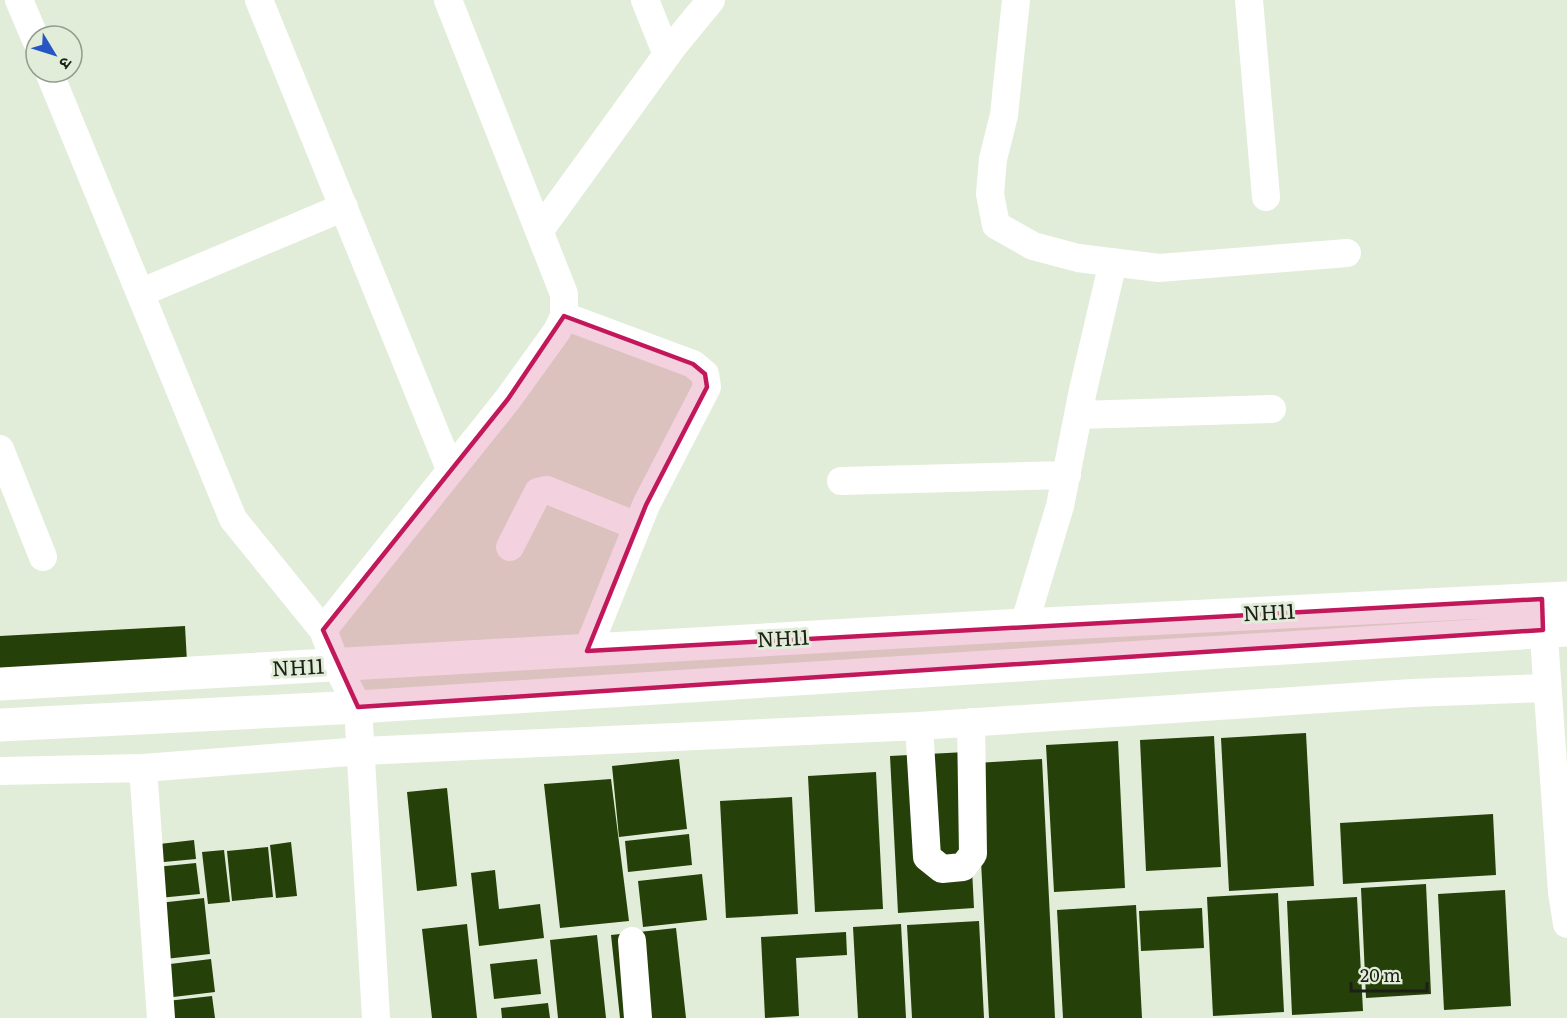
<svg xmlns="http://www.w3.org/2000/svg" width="1567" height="1018" viewBox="0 0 1567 1018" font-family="Literata,'Noto Sans Devanagari',serif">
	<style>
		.building { fill: #254009 }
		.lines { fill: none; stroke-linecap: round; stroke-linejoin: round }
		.minor { stroke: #fff; stroke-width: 28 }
		.highway { stroke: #fff; stroke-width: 33 }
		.marked { fill: #c2185b; fill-opacity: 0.2; stroke: #c2185b; stroke-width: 4.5; stroke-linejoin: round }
		.labels { text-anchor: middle; stroke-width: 6; stroke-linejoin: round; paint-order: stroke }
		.street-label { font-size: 21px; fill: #1c2018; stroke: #e1edd8 }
	</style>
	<rect width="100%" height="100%" fill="#e1edd8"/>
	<path class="building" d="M185,626l2,36 -187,9v-35z
		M1306,733l8,153 -85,5 -8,-153z
		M1214,736l7,131 -75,4 -6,-131z
		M1118,741l7,147 -71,4 -8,-147z
		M966,752l8,156 -76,5 -8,-157z
		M679,759l8,70 -68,8 -7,-71z
		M1042,759l13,259h-66l-13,-255z
		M876,772l7,137 -68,3 -7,-136z
		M611,779l18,142 -69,7 -16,-144z
		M447,788l10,98 -40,5 -10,-99z
		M792,797l6,117 -72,4 -6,-117z
		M1493,814l3,61 -153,9 -3,-61z
		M689,834l3,31 -64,7 -3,-31z
		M194,840l2,19 -43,4 -2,-18z
		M291,842l6,54 -21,2 -6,-53z
		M268,847l5,50 -41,4 -5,-50z
		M224,850l6,52 -22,2 -6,-52z
		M196,863l4,31 -41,4 -3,-31z
		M495,870l4,39 41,-5 4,34 -65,8 -8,-73z
		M702,874l5,46 -64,7 -5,-46z
		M1426,884l5,110 -65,4 -5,-110z
		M1505,890l6,116 -67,4 -6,-116z
		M1278,893l6,119 -71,4 -6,-119z
		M1357,897l6,114 -71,4 -5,-114z
		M204,898l6,56 -45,5 -6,-56z
		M1136,905l6,113h-79l-6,-108z
		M1202,908l2,40 -63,3 -2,-40z
		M979,921l5,97h-72l-5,-93z
		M467,924l10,94h-45l-10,-89z
		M901,924l5,94h-48l-5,-91z
		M676,928l10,90h-66l-9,-83z
		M846,932l1,23 -51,3 3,58 -34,2 -4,-81z
		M597,935l9,83h-48l-8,-78z
		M211,959l4,33 -50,6 -3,-33z
		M537,959l4,35 -47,5 -4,-35z
		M212,996l3,22h-46l-2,-17z
		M548,1003l2,15h-48l-1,-10z"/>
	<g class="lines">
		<path class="minor" d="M19,0l17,40
			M259,0l191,469
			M645,0l22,55
			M1016,0l-12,115 -11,44 -3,35 6,31 37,21 45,12 81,10 188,-15
			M1249,0l17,197
			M49,72l184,447 90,111 14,36 21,41 18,311
			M540,230l134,-185 37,-45
			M140,293l204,-86
			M564,316l129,48 12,10 2,13 -61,118 -59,146
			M1079,415l193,-6
			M0,449l43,108
			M841,481l226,-6
			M510,547l28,-55 9,-2 90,36
			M1542,609l20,283 5,32
			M1024,625l36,-119 23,-116 30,-128
			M323,630l185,-231 49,-68 7,-15v-22l-116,-294
			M919,726l8,131 15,12 21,-2 10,-13 -2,-132
			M143,768l18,250
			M0,771l143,-3 219,-17 557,-25 493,-33 135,-5
			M632,941l6,77"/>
		<path class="highway" d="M0,684l1024,-59 543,-27
			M0,725l358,-18 1209,-77"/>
	</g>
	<path class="marked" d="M564,316l129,48 12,10 2,13 -61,118 -59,146 955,-52 1,31 -1185,77 -35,-77 185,-231z"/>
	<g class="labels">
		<g class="street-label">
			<text transform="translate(1269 613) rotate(-3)" y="7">NH11</text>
			<text transform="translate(783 639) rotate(-3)" y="7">NH11</text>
			<text transform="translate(298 668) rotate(-3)" y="7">NH11</text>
		</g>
	</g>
	<g transform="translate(54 54) rotate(128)"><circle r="28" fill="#e1edd8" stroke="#929b8b" stroke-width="1.5"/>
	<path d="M0-4.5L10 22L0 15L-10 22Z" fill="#2755c3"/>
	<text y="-9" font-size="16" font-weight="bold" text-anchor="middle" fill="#1c2018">उ</text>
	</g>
	<path d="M1351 982v9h76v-9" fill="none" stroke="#1c2018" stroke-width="3"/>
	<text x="1360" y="982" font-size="18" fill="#1c2018" stroke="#e1edd8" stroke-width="4.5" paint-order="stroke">20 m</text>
</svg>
